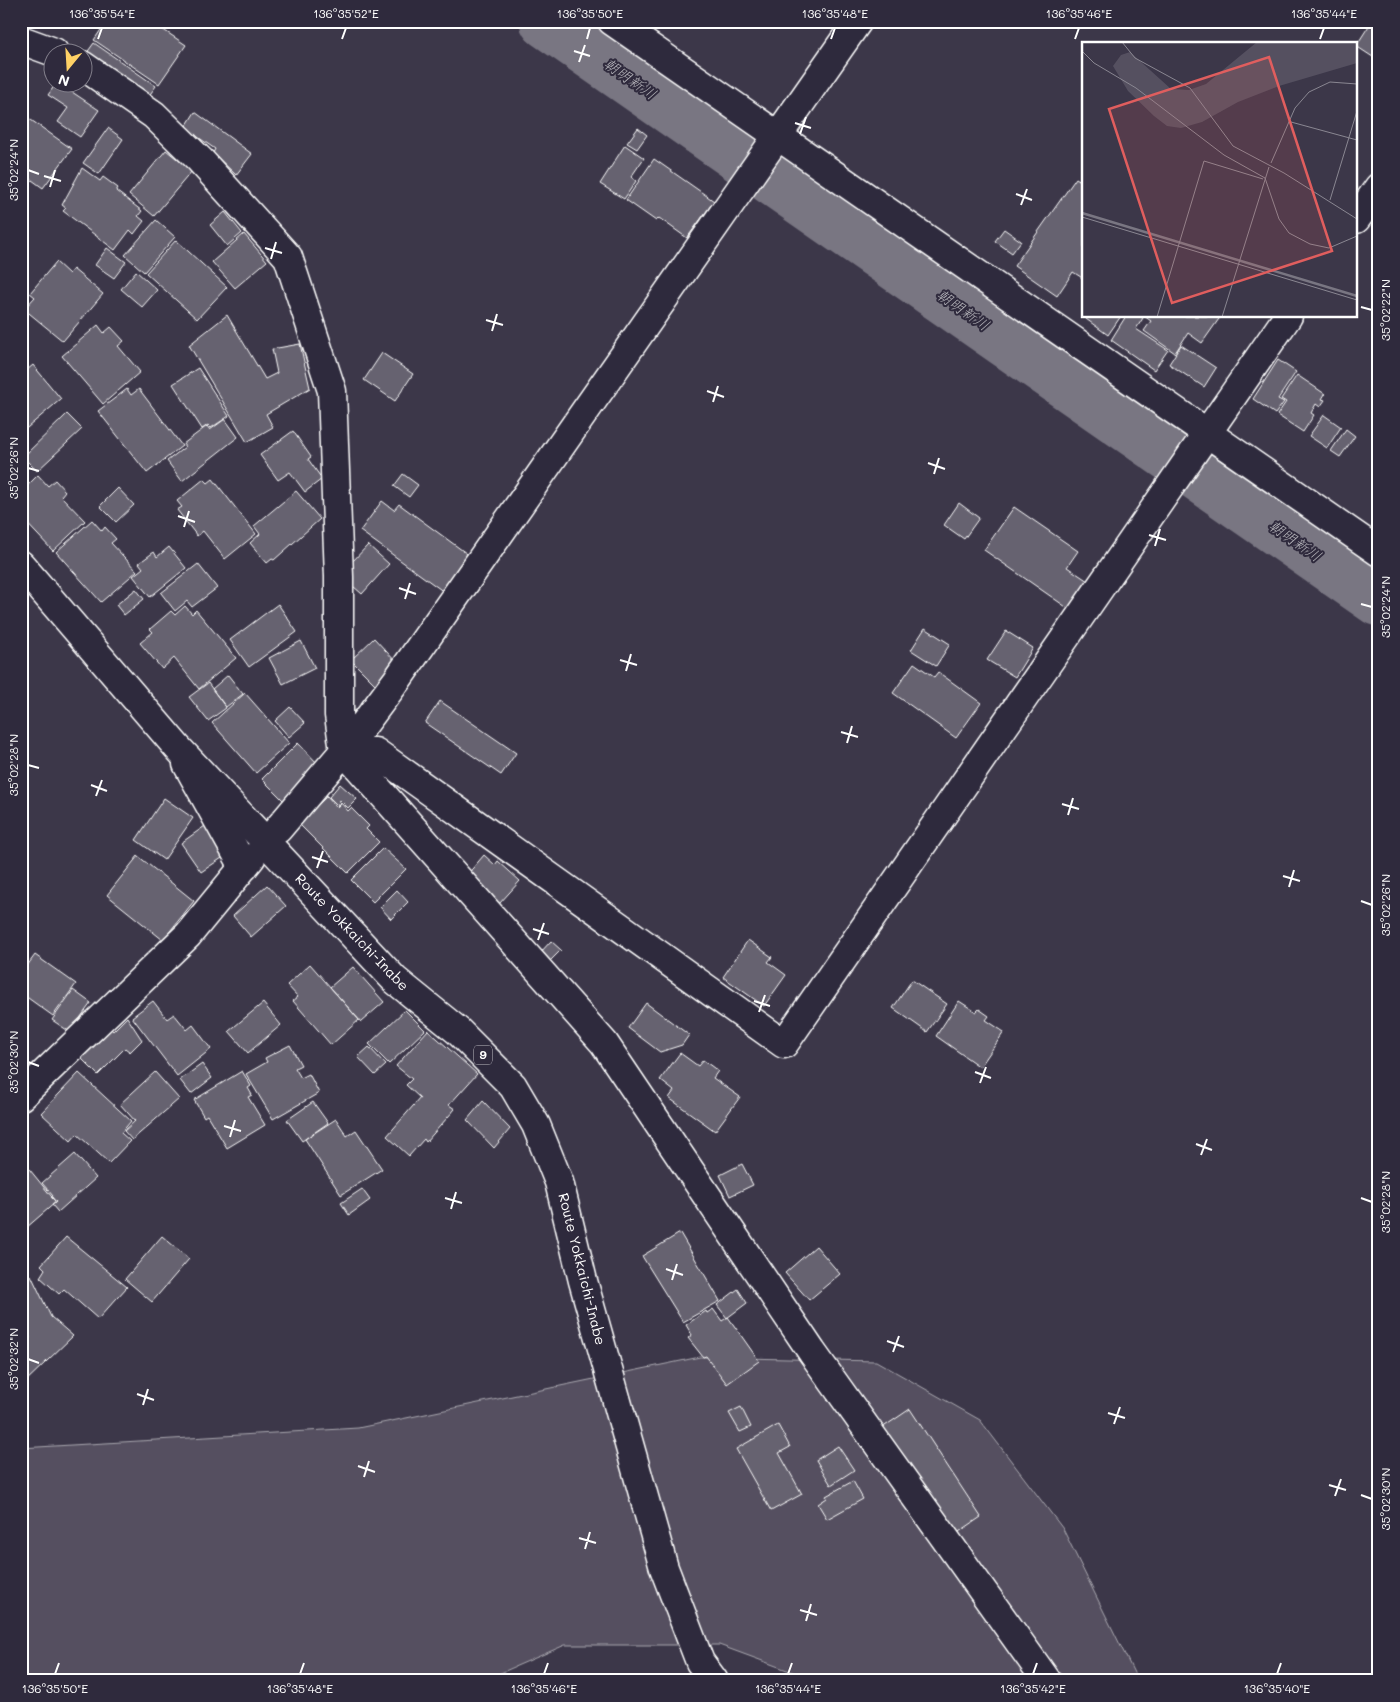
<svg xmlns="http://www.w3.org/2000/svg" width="1400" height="1702" viewBox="0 0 1400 1702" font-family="Mali,'Klee One',sans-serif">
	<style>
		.green { fill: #555060; stroke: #aaa8b0 }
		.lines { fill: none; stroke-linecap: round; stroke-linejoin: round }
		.river { stroke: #797682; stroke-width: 55 }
		.building { fill: #666270; stroke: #fff }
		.minor-casing { stroke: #fff; stroke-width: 31 }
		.tertiary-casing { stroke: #fff; stroke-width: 31 }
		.primary-casing { stroke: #fff; stroke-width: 31 }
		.minor { stroke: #2f2a3d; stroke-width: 28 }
		.tertiary { stroke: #2f2a3d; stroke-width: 28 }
		.primary { stroke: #2f2a3d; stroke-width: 28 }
		.ticks { fill: none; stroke: #fff; stroke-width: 2 }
		.labels { text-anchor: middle; stroke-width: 4; stroke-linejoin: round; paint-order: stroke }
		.shield { fill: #2f2a3d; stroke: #c1bfc5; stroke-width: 1 }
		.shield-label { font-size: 12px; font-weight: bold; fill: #fff }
		.street-label { font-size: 14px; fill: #fff; stroke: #2f2a3d }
		.water-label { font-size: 15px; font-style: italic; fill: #b5b4ba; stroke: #2f2a3d }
		.inset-river { fill: none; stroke: #797682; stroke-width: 2.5 }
		.inset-road { fill: none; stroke: #8a8792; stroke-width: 1 }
		.view { fill: #e05e5e; fill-opacity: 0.15; stroke: #e05e5e; stroke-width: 2.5 }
		.inset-edge { fill: none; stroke: #fff; stroke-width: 2.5 }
		.neatline { fill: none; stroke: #fff; stroke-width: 2 }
		.ticks-label { font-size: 12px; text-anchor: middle; fill: #fff }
	</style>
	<rect width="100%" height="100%" fill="#3c3749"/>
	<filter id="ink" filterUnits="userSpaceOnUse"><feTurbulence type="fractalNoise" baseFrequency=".02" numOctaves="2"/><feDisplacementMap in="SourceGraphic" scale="10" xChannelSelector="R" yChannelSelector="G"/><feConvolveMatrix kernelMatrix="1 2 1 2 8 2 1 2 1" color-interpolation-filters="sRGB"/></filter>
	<g filter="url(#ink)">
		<path class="green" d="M700,1357l176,4 104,59 83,109 75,152h-321l-98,-36h-154l-83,36h-461v-233l337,-20z"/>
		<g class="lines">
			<path class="river" d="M547,21l832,578"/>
		</g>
		<path class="building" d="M107,21h56l3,2 -4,6 24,16 -27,39 -65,-44z
			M1372,21h7v40l-23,-15z
			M94,43l62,43 -8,11 -62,-43z
			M57,82l42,28 -19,27 -22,-15 10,-14 -20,-13z
			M195,112l57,42 -16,21 -23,-22 2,-4 -30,-21z
			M21,113l51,36 -29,39 -22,-16z
			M108,128l15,11 -24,35 -16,-11z
			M638,128l9,7 -10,14 -10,-6z
			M625,145l19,13 -13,19 5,4 -12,18 -24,-15z
			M166,150l26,21 -38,45 -25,-21z
			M654,159l60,42 -27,37 -28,-20 -3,3 -30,-21z
			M82,168l18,13 3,-4 15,11 -2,3 26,20 -4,5 6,5 -10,13 -4,-4 -15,20 -52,-39 3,-3 -4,-3z
			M1076,178l8,5v96l-11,-7 -16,24 -43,-30z
			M225,212l17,21 -15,13 -17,-21z
			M156,220l19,17 -31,35 -19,-17z
			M1004,229l17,12 -9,12 -17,-12z
			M244,234l23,27 -32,27 -23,-26z
			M176,240l51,47 -30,32 -51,-46z
			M107,248l19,14 -12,16 -19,-13z
			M56,262l13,12 4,-5 30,25 -40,47 -39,-32 11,-12 -5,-4z
			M136,271l21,19 -15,17 -21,-18z
			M227,315l38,64 12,-6 -5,-24 28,-5 10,44 -44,26 7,13 -26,15 -58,-97z
			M1088,316h33l-13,19 -22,-16z
			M1126,316h14l3,2 -7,11 32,21 -14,20 -43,-30z
			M1144,316h77l-19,27 -14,-10 -13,20 -31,-22 7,-10z
			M98,325l6,8 7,-6 13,14 -6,5 22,26 -37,32 -41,-48z
			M1181,345l35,23 -12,19 -35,-23z
			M382,353l31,21 -18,27 -31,-21z
			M1278,360l18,12 -18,27 6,3 -9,12 -22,-15z
			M33,365l28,34 -40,34v-58z
			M198,368l31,48 -18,12 -3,-3 -6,4 -29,-45z
			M1297,375l28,19 -3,5 3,1 -5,7 -4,-3 -5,9 3,2 -11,17 -26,-17 9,-13 -5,-3z
			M127,389l4,6 8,-6 43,57 -35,27 -49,-62z
			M67,414l15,15 -45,42 -14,-14z
			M1324,415l17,12 -14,21 -18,-12z
			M225,419l13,18 -56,44 -15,-20 18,-14 -2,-3 24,-18 3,4z
			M1346,429l9,7 -15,21 -9,-6z
			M293,431l18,26 -3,2 14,20 -17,13 -15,-20 -12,8 -18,-25z
			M403,474l15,11 -9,12 -15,-11z
			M38,475l10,11 7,-6 10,11 -4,5 24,25 -32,30 -32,-34v-39l7,7z
			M204,479l4,4 5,-4 43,55 -31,25 -22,-28 -6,5 -20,-26 5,-3 -5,-6z
			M118,488l16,17 -18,17 -16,-16z
			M296,491l24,28 -46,41 -2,-1 -5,4 -17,-20 10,-9 -6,-8z
			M382,501l12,9 5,-6 71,52 -26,36 -84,-61z
			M959,503l20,15 -15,21 -20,-14z
			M1014,507l64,44 -11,16 21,14 -19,28 -85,-59z
			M92,520l10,11 3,-4 11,12 -5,4 26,28 -36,31 -45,-50z
			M368,545l21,19 -27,30 -9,-8 -1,-24z
			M169,547l17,21 -36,29 -17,-21 10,-8 -4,-5 15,-11 3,5z
			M198,564l19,24 -25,19 -5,-6 -12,10 -14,-18z
			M136,589l8,10 -20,16 -8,-10z
			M278,604l19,28 -48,35 -19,-27z
			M185,606l7,8 4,-4 40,48 -37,31 -25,-31 -12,11 -22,-26 13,-11 -3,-3 21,-18 4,4z
			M925,628l25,16 -14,22 -25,-16z
			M1006,631l27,17 -18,29 -28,-17z
			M374,638l23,25 -22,21 -24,-24z
			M301,641l14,27 -32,16 -14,-26z
			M914,663l20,14 4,-5 43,31 -25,35 -63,-45z
			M228,675l15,19 -17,13 -14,-18z
			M208,683l18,25 -18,13 -19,-24z
			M245,693l44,50 -33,30 -44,-50z
			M440,701l76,52 -15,22 -76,-52z
			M290,707l15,16 -16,14 -14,-16z
			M298,743l22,23 -35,36 -23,-23z
			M340,784l17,15 -9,9 -8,-8 -3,5 -8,-8z
			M327,796l10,11 4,-4 7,8 3,-3 18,18 -3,3 13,13 -31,31 -49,-49z
			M164,798l29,20 -29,42 -28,-20z
			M205,826l20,30 -24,16 -20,-29z
			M383,848l23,21 -33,33 -22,-22z
			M484,855l11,10 3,-4 22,20 -21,23 -32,-29z
			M138,856l56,45 -31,39 -56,-45z
			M267,885l19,21 -35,31 -18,-21z
			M397,890l11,12 -17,17 -11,-12z
			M748,940l24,17 -4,5 18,13 -22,31 -41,-29z
			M551,941l10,9 -11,11 -10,-8z
			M35,955l41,29 -23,32 -32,-23v-19z
			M310,964l49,56 -28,25 -38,-44 5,-4 -11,-12z
			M353,967l31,35 -23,20 -31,-35z
			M912,980l35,24 -20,28 -34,-24z
			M73,990l18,13 -21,29 -18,-12z
			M153,1001l14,18 7,-5 13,16 6,-5 18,24 -34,27 -45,-59z
			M959,1001l17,11 3,-3 10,7 -3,4 18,12 -24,35 -44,-31z
			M263,1003l18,22 -33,28 -19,-22z
			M646,1003l43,32 -7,10 -22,7 -32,-24z
			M405,1010l20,20 -36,34 -20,-20z
			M127,1017l15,23 -12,12 -5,-4 -27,27 -17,-17 29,-30 3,3z
			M428,1030l49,44 -28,31 6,4 -29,33 -2,-3 -15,17 -22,-20 33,-38 -14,-13 6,-6 -16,-13z
			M290,1045l11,20 -6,3 6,10 8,-4 10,19 -46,26 -27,-45 21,-12 -2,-4z
			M369,1047l17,18 -11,10 -17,-18z
			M680,1053l18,13 5,-6 15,11 -5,7 27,19 -25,34 -46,-33 5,-7 -14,-11z
			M202,1064l10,14 -21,16 -11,-14z
			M242,1071l9,15 -3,2 4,7 -4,2 17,28 -38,23 -20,-33 -3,2 -10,-17z
			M155,1072l24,27 -47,41 -8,-9 11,-10 -15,-17z
			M79,1073l52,48 -10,12 9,8 -21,22 -32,-29 -6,7 -30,-28z
			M483,1101l27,28 -16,19 -27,-28z
			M313,1102l15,21 -26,18 -15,-21z
			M336,1119l11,17 9,-6 26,39 -41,26 -36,-56z
			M75,1154l21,24 -38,34 -6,-7 4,-3 -5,-5 2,-1 -11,-13z
			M21,1159l35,43 -30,26 -5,-6z
			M742,1164l11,21 -23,11 -10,-21z
			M362,1189l8,11 -21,15 -8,-12z
			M680,1233l40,68 -37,21 -41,-66z
			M162,1236l27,23 -37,43 -27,-23z
			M66,1237l61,50 -29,32 -34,-30 -5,5 -19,-17 5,-8 -4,-4z
			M816,1246l24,28 -31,26 -24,-27z
			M31,1275l20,42 22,19 -52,50v-40l9,-8 -9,-20v-39z
			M738,1289l9,14 -20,15 -10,-13z
			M713,1309l9,12 6,-4 31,44 -32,23 -21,-28 -3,1 -15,-19 4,-3 -6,-10 20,-14 1,2z
			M741,1407l10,20 -11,5 -11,-19z
			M910,1409l71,108 -31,21 -71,-108z
			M778,1425l12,22 -11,6 23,41 -31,17 -35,-62z
			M838,1446l16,24 -23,15 -15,-25z
			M853,1481l10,18 -36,20 -9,-15 9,-6 -1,-2z"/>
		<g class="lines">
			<defs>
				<path id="minor" d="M21,40l33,12
					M82,65l72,50 46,45 88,97 44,134 7,186v138l5,36 260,292 208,309 235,329
					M1356,219l23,-32
					M344,751l31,1 409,292 504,-728
					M187,764l57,103
					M278,829l66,-78 53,-71 461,-659
					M21,1096l167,-161 63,-77"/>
				<path id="tertiary" d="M612,21l767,531"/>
				<path id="primary" d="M21,565l156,182 218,233 63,51 55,55 23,39 23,57 24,99 81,287 36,94 14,19"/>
			</defs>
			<use href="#minor" class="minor-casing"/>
			<use href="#tertiary" class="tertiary-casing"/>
			<use href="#primary" class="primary-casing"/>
			<use href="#minor" class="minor"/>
			<use href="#tertiary" class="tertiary"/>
			<use href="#primary" class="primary"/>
		</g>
	</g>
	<path class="ticks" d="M98,39l4,-11M342,39l4,-11M587,39l3,-11M831,39l4,-11M1075,39l4,-11M1320,39l4,-11M574,51l16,5M579,62l6,-17M795,123l16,5M800,134l6,-17M28,170l11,4M44,176l17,5M50,187l5,-17M1016,194l16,6M1021,205l6,-16M265,248l17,5M271,259l5,-17M1361,307l11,3M486,320l17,5M492,331l5,-17M707,391l17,6M713,402l5,-16M928,463l17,6M28,468l11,3M934,474l5,-16M178,516l17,6M184,527l5,-16M1149,535l17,5M1155,546l5,-17M399,588l17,6M405,599l5,-16M1361,604l11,3M620,660l17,5M626,671l5,-17M841,732l17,5M847,743l5,-17M28,765l11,3M91,785l16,6M96,796l6,-16M1062,804l17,5M1068,815l5,-17M312,857l16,5M317,868l6,-17M1283,876l17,5M1289,887l5,-17M1361,901l11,4M533,929l16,5M538,940l6,-17M754,1001l16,5M759,1012l6,-17M28,1062l11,4M975,1072l16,6M980,1083l6,-16M224,1126l17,5M230,1137l5,-17M1196,1144l16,6M1201,1155l6,-16M445,1198l17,5M1361,1198l11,4M451,1209l5,-17M666,1269l17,6M672,1280l5,-16M887,1341l17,6M893,1352l6,-16M28,1359l11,4M137,1394l17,6M143,1405l5,-16M1108,1413l17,5M1114,1424l6,-17M358,1466l17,6M364,1477l5,-16M1329,1485l17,5M1361,1495l11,4M1335,1496l6,-17M579,1538l17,5M585,1549l5,-17M800,1610l17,5M806,1621l5,-17M55,1674l4,-11M300,1674l4,-11M544,1674l4,-11M788,1674l4,-11M1033,1674l4,-11M1277,1674l4,-11"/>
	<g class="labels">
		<rect class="shield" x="474" y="1045.5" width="18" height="19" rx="4"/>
		<g class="shield-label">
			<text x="483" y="1059">9</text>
		</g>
		<g class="street-label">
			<text transform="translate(352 932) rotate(46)" y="5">Route Yokkaichi-Inabe</text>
			<text transform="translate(582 1269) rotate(76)" y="5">Route Yokkaichi-Inabe</text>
		</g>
		<g class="water-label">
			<text transform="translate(630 79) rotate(35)" y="5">朝明新川</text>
			<text transform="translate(963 310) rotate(35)" y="5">朝明新川</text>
			<text transform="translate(1295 541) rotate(35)" y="5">朝明新川</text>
		</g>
	</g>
	<g transform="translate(1082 42)">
		<rect width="275" height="275" fill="#3c3749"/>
		<path d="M175,0h100v21l-78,23 -41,16 -36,20 -21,6 -14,-2 -13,-10 -26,-25 -15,-25 8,-11 9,-3 41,37 18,1 17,-6z" fill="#555060"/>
		<path class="inset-river" d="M0,171l275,83"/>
		<path class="inset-road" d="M40,0l13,16 55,30 43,58 51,27 73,46M0,9l12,12 42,25 88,67 41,23 14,41 10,14 21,11 19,4 28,-12M209,80l66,18M189,121l24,-55 14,-16 21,-10 27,2M248,158l27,-89M0,175l275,83M75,275l47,-156 59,18M140,275l47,-150"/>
		<path class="view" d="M187,15l63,194 -160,52 -63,-194z"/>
		<rect width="275" height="275" class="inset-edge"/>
	</g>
	<rect width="1400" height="1702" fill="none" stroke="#2f2a3d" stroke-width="55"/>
	<g transform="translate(68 68) rotate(198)"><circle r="24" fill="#2f2a3d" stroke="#827f8b"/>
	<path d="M0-4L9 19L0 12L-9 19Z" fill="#ffd166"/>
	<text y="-8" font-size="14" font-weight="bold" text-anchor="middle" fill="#ffffff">N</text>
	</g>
	<rect x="28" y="28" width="1344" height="1646" class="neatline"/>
	<g class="ticks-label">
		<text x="102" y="18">136°35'54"E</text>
		<text x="346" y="18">136°35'52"E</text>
		<text x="590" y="18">136°35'50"E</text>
		<text x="835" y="18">136°35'48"E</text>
		<text x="1079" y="18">136°35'46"E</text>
		<text x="1324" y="18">136°35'44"E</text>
		<text transform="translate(14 170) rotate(-90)" y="4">35°02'24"N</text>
		<text transform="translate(1386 310) rotate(-90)" y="4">35°02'22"N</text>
		<text transform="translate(14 468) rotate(-90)" y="4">35°02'26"N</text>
		<text transform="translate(1386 607) rotate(-90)" y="4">35°02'24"N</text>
		<text transform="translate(14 765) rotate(-90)" y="4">35°02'28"N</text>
		<text transform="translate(1386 905) rotate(-90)" y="4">35°02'26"N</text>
		<text transform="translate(14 1062) rotate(-90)" y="4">35°02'30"N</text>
		<text transform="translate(1386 1202) rotate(-90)" y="4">35°02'28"N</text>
		<text transform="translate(14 1359) rotate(-90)" y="4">35°02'32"N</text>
		<text transform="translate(1386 1499) rotate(-90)" y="4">35°02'30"N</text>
		<text x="55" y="1693">136°35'50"E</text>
		<text x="300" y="1693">136°35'48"E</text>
		<text x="544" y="1693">136°35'46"E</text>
		<text x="788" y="1693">136°35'44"E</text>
		<text x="1033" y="1693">136°35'42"E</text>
		<text x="1277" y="1693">136°35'40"E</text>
	</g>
</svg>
